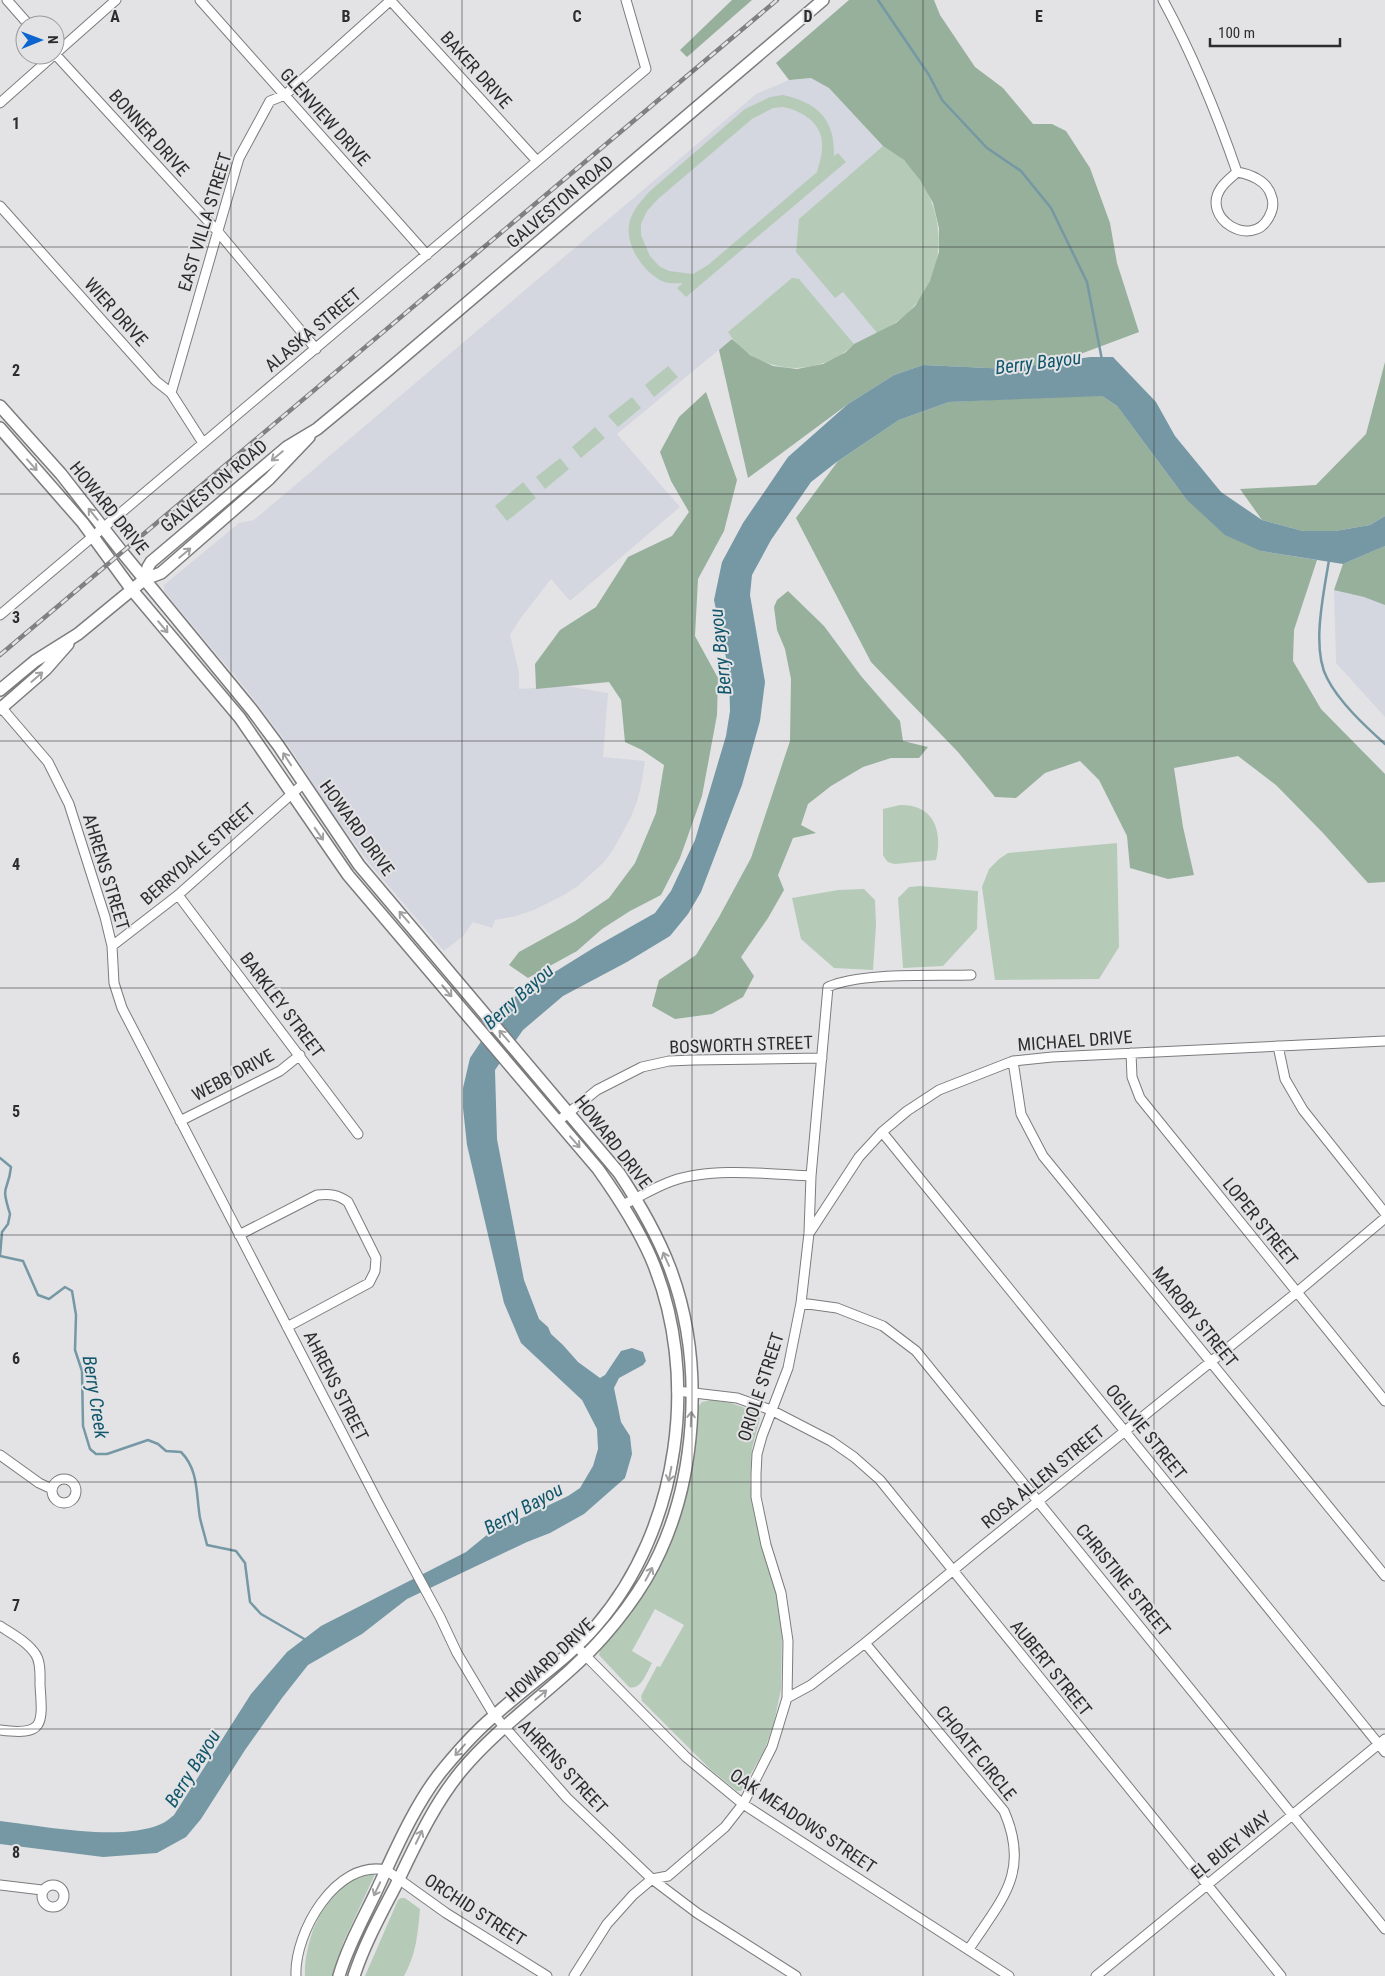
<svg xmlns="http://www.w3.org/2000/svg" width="1385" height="1976" viewBox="0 0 1385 1976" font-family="'Roboto Condensed',sans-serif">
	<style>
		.built { fill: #d5d7e0 }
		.green { fill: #b5cbb8; fill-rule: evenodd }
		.forest { fill: #96b09b }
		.water { fill: #7598a4 }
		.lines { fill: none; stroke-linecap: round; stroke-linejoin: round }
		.stream { stroke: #7598a4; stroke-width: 2.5 }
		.minor-casing { stroke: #7c7c7e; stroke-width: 11 }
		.major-casing { stroke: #7c7c7e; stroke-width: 14 }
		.minor { stroke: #fff; stroke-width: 9 }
		.major { stroke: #fff; stroke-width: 11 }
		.rail-casing { stroke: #808082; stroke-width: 4.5 }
		.rail { stroke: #e3e3e6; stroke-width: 2.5; stroke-dasharray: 8; stroke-linecap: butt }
		.oneway { stroke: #a0a0a1 }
		.grid { fill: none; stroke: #2d2d2e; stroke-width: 1; stroke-opacity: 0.55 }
		.labels { text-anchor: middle; stroke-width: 4; stroke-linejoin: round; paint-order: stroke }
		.street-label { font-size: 18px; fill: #2d2d2e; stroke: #e3e3e6 }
		.water-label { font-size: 19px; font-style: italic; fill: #11576b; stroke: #e3e3e6 }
		.grid-label { font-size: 16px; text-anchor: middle; font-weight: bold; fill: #2d2d2e; stroke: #e3e3e6; stroke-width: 4; stroke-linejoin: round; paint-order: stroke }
	</style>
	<rect width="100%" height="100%" fill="#e3e3e6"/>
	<path class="built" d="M811,78l18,10 54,58 21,14 -8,163 -50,29 -114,-13 -115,95 63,73 -110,94 -19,-22 -31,40 -10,16 9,37v17l47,-3 42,7 -5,64 42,4 -3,20 -5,21 -7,17 -17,31 -9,12 -25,23 -15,10 -30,15 -18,6 -21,4 -3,8 -19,-6 -10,14 -19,15 -75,-88 -41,-56 -42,-65 -41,-54 -81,-97v-6l75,-62 15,-3 502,-426 33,-14z
		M1385,546v171l-49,-54 -2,-73 9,-26z"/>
	<path class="green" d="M783,95c35,8 52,24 51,61l4,-3 8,9 -160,135 -9,-9 6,-5c-6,0 -14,1 -19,-1 -21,-9 -41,-39 -34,-62 4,-12 12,-20 20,-29l95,-82 25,-12zM783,107c20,4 41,17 39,41 0,8 -3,16 -5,24l-109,93 -15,9 -24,-3 -10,-5 -9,-10 -9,-21v-11l6,-13 11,-12 94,-80 21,-11z
		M883,146c7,5 15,9 22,15 39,39 47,102 9,145 -10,12 -23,20 -36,28l-35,-42 -8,6 -39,-46 3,-33z
		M792,278l7,1 55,65c-35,35 -98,32 -126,-12z
		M668,366l10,11 -24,20 -9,-12z
		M632,397l9,11 -23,19 -10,-11z
		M595,427l10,11 -24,20 -9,-11z
		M560,458l9,11 -24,20 -9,-12z
		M523,482l13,16 -29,23 -12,-15z
		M900,805c34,-1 43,26 36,55l-41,4c-7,-1 -9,-3 -12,-9v-46z
		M1117,843l2,104 -20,32 -104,1 -13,-93 7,-18 10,-10 9,-6z
		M920,886l58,5 -1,38 -34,37 -40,2 -5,-70 11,-11z
		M864,889l11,11 1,25 -3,45 -39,-2 -33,-29 -9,-41 46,-8z
		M711,1400l20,3 20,7 6,3 3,5 -8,30 -2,33 4,32 22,81 6,40 -1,55 -7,34 -10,28 -23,40h-4l-27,-22 -68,-68 -1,-5 16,-30 3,1 24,-42 -29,-16 -23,42 20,12c-5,9 -11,28 -23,24l-30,-32 1,-6 26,-30 20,-30 36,-82 6,-24 6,-40 3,-35 5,-6z
		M376,1872l-32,69 -12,35h-27c-1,-17 5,-42 13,-57 6,-14 31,-42 46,-46 4,-1 8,-1 12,-1z
		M401,1898h4l15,11c-2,24 -4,46 -16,67h-39l33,-76z"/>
	<path class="forest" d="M732,0h20l-65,57 -7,-7z
		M849,0h85l6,15 35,52 28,21 30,36h19l14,7 24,37 20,55 7,40 22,69 -80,30 -49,7 -87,-4 -29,10 -46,29 -100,74 -29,-128 13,-11 18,16 23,11 24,3 26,-5 23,-12 8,-8 42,-21 19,-17 15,-25 9,-29v-24l-6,-25 -13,-23 -16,-20 -21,-14 -54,-58 -18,-10 -22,2 -13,-17z
		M1385,362v154l-15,9 -35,6h-32l-41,-11 -22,-31 76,-4 50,-51z
		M706,392l31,88 -13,51 -26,48 -3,57 23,42 -1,37 -15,81 -22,62 -19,37 -31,16 -28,18 -25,22 -49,27 -19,-13 10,-13 56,-31 34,-23 26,-35 21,-50 8,-48 -22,-15 -17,-8 -4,-42 -12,-18 -73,7 -1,-25 25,-34 36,-23 32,-50 44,-21 17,-24 -18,-31 -11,-29 19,-35z
		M1084,395l18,1 15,10 69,93 75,52 56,9 -23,70 -1,31 28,48 64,65v108l-17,1 -45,-50 -47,-48 -38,-29 -64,12 9,59 11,48 -26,4 -38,-11 -3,-32 -28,-56 -19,-19 -35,12 -29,25 -21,-1 -37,-45 -87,-90 -75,-144 42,-57 61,-41 50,-18z
		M1385,546v59l-21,-8 -30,-7 9,-26z
		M788,591l36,35 37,50 39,45 3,20 25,6 -9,11h-28l-28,9 -32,19 -23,18 -7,21 15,8 -23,5 -15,37 6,15 -16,28 -27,39 13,19 -11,21 -31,17 -37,5 -23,-13 7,-26 37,-25 23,-38 32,-59 39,-117 1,-62 -6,-30 -8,-19 -3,-23 3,-7z"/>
	<path class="water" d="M1090,357h23l43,45 19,34 46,56 41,28 41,11h32l35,-6 15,-9v30l-42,18 -82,-13 -36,-16 -39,-36 -69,-93 -15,-10 -153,6 -50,18 -61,41 -27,21 -40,58 -19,35 -2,20 15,87 -5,39 -18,64 -41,107 -13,22 -18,22 -43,26 -64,34 -40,34 -28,40 2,69 27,141 15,39 9,8 3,7 12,11 15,17 22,16 5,-3 16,-24 11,-3 11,4 3,9 -3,4 -24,13 -5,10 7,34 9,14 2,18 -7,24 -41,36 -34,19 -23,9 -120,57 -45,35 -54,31 -26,33 -37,52 -44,69 -15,18 -29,16 -54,4 -103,-13v-23c44,5 120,21 161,3 5,-2 9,-6 13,-9l77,-121 36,-42 34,-26 145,-74 22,-18 80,-38 12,-8 13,-22 5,-17 -1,-20 -15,-29 -61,-57 -17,-40 -37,-158 -4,-37v-20l7,-30 38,-57 87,-54 60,-34 16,-22 24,-51 31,-104 4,-25 -1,-39 -15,-72 8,-38 21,-39 45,-66 60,-53 46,-29 29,-10 87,4z"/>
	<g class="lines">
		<path class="stream" d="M878,0l51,75 13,25 45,48 34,23 30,37 36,74 15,78
			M1329,560c-5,32 -18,88 -2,118 12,24 38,48 58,66
			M0,1158l11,9c-3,27 -11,15 -1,47l-2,10 -6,8 -2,24 23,5 15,34 11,4 16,-12 7,4 4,24 -1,35 7,21 1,55 7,23 6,5h11l41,-14 10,4 8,7 15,1c18,18 15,43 19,66 2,9 5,18 7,27l29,6 9,12 5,39 11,12 45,26"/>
		<defs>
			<path id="minor" d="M7,0l22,25
				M200,0l227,255
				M390,0l147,161
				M1163,0c31,57 53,111 74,172
				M55,54l164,179 97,116
				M55,54l61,-54
				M0,103l54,-48
				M1237,172c13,2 30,9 34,23 3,7 2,15 -2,22 -17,33 -69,1 -48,-29 4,-6 11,-11 16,-16z
				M0,206l156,175 15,12 32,50
				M171,393l68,-235 31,-57 15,-6 106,-95
				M0,615l646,-546 -20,-69
				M0,706l48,56 21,42 36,113 7,29 2,37 8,25 257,496 61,113 17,36 37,62 73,83 85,81 45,34 99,63
				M178,895l180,239
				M112,946l66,-51 125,-111
				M1278,1046l7,33 18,31 82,103
				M1131,1053l1,24 8,21 245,303
				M1013,1061l8,53 22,42 342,420
				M180,1121l100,-50 20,-16
				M557,1122l40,-32 45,-23 27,-6 24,-1 129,-2
				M882,1132l503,620
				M623,1205c16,-8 32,-18 49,-24 39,-14 98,-7 139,-5
				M810,1232l49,-75 23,-25 25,-21 32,-21 74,-29 39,-4 333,-16
				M239,1235l78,-40c13,-1 20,-1 31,7l28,56 -1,13 -6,12 -82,44
				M801,1303l36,5 46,18 33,25 469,578
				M677,1391l60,7 34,12 60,31 23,16 26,23 401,496
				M0,1455l39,28 13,6
				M52 1491a12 12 0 1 1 24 0a12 12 0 1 1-24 0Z
				M0,1626c12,8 28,16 36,29 5,8 4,21 4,30 3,40 4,51 -40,45
				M865,1643l139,168c27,62 -3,89 -35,138
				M576,1646l110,111 57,47 266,172
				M787,1698l24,-13 54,-42 115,-95 316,-255 89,-75
				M42 1896a11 11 0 1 1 22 0a11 11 0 1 1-22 0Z
				M0,1885l42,5
				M296,1976c-2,-43 40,-117 90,-106l60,43 101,63
				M574,1976l33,-52 26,-29 19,-16 16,-3 57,-49 18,-23 29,-57 15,-49 1,-57 -7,-48 -15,-48 -10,-48v-23l1,-20 5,-18 26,-68 13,-65 8,-70 2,-57 17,-189c33,-15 106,-11 143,-12
				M1096,1976l289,-237"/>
			<path id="major" d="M0,406l61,68 61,78 130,158 26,35 81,120 260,308c20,30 38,61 51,95 36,96 28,222 -24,311 -12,20 -26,39 -42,57 -43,49 -100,84 -142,134 -29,35 -47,76 -67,117 -15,29 -31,58 -41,89
				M0,428l83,95 49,67 108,128 108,157 250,294c20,28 39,57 53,89 50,117 29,271 -55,368 -29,34 -69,59 -102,90 -18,15 -34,33 -49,51 -29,34 -51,86 -70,127 -13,27 -28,54 -36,82
				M145,579l3,-12 3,-5 136,-115 30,-18 70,-58 436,-371
				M0,690l35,-29 43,-27 67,-55 16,-6 108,-94 40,-42
				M0,709l46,-40 22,-25"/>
		</defs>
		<use href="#minor" class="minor-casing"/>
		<use href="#major" class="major-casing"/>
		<use href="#minor" class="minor"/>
		<use href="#major" class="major"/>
		<defs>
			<path id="rail" d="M0,655l777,-655"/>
		</defs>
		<use href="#rail" class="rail-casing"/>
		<use href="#rail" class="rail"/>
	</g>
	<defs><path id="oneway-shaft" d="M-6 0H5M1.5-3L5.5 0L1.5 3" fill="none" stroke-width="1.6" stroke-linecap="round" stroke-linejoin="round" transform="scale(1.25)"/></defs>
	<g class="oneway">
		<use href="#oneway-shaft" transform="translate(277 456) rotate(140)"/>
		<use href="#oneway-shaft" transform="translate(32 465) rotate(48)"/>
		<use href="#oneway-shaft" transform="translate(93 514) rotate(-129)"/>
		<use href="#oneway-shaft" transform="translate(185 553) rotate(-40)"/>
		<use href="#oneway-shaft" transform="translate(163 627) rotate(50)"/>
		<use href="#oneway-shaft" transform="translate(37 677) rotate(-41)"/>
		<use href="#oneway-shaft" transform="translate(287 759) rotate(-123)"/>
		<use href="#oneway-shaft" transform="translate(319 834) rotate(55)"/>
		<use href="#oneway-shaft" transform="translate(404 917) rotate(-131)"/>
		<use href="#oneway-shaft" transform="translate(447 991) rotate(50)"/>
		<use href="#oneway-shaft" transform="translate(504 1036) rotate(-131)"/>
		<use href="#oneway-shaft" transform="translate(575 1142) rotate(49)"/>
		<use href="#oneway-shaft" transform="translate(666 1259) rotate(-114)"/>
		<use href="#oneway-shaft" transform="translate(691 1419) rotate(-88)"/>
		<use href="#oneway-shaft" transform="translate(670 1474) rotate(101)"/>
		<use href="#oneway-shaft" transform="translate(649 1574) rotate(-62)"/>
		<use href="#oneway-shaft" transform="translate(541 1695) rotate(-40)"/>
		<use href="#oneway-shaft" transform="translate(460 1750) rotate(132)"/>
		<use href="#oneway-shaft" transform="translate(419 1837) rotate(-64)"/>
		<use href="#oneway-shaft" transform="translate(377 1889) rotate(115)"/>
	</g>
	<path class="grid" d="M231,0v1976M462,0v1976M692,0v1976M923,0v1976M1154,0v1976M0,247h1385M0,494h1385M0,741h1385M0,988h1385M0,1235h1385M0,1482h1385M0,1729h1385"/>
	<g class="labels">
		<g class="street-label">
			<text transform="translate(476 70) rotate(48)" y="6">BAKER DRIVE</text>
			<text transform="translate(325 117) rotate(48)" y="6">GLENVIEW DRIVE</text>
			<text transform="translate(149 133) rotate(48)" y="6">BONNER DRIVE</text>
			<text transform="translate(560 202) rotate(-40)" y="6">GALVESTON ROAD</text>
			<text transform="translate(205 222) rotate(-73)" y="6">EAST VILLA STREET</text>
			<text transform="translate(116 312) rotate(48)" y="6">WIER DRIVE</text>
			<text transform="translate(313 330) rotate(-40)" y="6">ALASKA STREET</text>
			<text transform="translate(214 486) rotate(-40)" y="6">GALVESTON ROAD</text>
			<text transform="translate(109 508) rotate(51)" y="6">HOWARD DRIVE</text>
			<text transform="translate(357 828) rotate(54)" y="6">HOWARD DRIVE</text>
			<text transform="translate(198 854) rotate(-41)" y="6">BERRYDALE STREET</text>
			<text transform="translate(106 872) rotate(73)" y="6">AHRENS STREET</text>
			<text transform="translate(282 1005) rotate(53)" y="6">BARKLEY STREET</text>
			<text transform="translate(1075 1041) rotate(-4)" y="6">MICHAEL DRIVE</text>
			<text transform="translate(741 1045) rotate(-2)" y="6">BOSWORTH STREET</text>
			<text transform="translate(233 1075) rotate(-28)" y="6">WEBB DRIVE</text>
			<text transform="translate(613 1142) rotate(52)" y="6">HOWARD DRIVE</text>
			<text transform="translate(1260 1222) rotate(51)" y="6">LOPER STREET</text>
			<text transform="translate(1195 1317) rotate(51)" y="6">MAROBY STREET</text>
			<text transform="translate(336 1386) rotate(63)" y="6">AHRENS STREET</text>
			<text transform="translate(761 1387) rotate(-72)" y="6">ORIOLE STREET</text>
			<text transform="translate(1146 1432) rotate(51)" y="6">OGILVIE STREET</text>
			<text transform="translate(1043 1477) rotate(-39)" y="6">ROSA ALLEN STREET</text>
			<text transform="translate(1123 1580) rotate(51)" y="6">CHRISTINE STREET</text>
			<text transform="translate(550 1660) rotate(-43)" y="6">HOWARD DRIVE</text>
			<text transform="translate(1051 1668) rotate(51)" y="6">AUBERT STREET</text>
			<text transform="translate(976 1753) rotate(51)" y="6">CHOATE CIRCLE</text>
			<text transform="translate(563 1767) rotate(47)" y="6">AHRENS STREET</text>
			<text transform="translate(803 1821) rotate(34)" y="6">OAK MEADOWS STREET</text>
			<text transform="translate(1231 1845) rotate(-39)" y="6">EL BUEY WAY</text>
			<text transform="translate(475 1910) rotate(33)" y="6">ORCHID STREET</text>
		</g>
		<g class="water-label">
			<text transform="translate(1038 362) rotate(-7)" y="7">Berry Bayou</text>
			<text transform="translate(720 652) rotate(-96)" y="7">Berry Bayou</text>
			<text transform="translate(518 996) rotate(-42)" y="7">Berry Bayou</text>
			<text transform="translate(96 1397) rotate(81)" y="7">Berry Creek</text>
			<text transform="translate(523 1508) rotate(-29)" y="7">Berry Bayou</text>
			<text transform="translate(192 1768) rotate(-58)" y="7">Berry Bayou</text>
		</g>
	</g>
	<g class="grid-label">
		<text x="115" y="22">A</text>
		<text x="346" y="22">B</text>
		<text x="577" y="22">C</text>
		<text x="808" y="22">D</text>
		<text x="1039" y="22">E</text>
		<text x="16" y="129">1</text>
		<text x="16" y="376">2</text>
		<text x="16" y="623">3</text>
		<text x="16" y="870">4</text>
		<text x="16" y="1117">5</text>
		<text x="16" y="1364">6</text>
		<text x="16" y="1611">7</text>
		<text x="16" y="1858">8</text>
	</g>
	<g transform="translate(40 40) rotate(89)"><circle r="24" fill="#e3e3e6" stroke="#9a9a9c"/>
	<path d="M0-4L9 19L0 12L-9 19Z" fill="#0c65cf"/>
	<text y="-8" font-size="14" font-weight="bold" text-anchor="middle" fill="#2d2d2e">N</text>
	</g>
	<path d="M1210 38v8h130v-8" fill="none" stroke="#2d2d2e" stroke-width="2.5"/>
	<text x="1218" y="38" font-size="15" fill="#2d2d2e" stroke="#e3e3e6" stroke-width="4" paint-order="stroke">100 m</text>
</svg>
